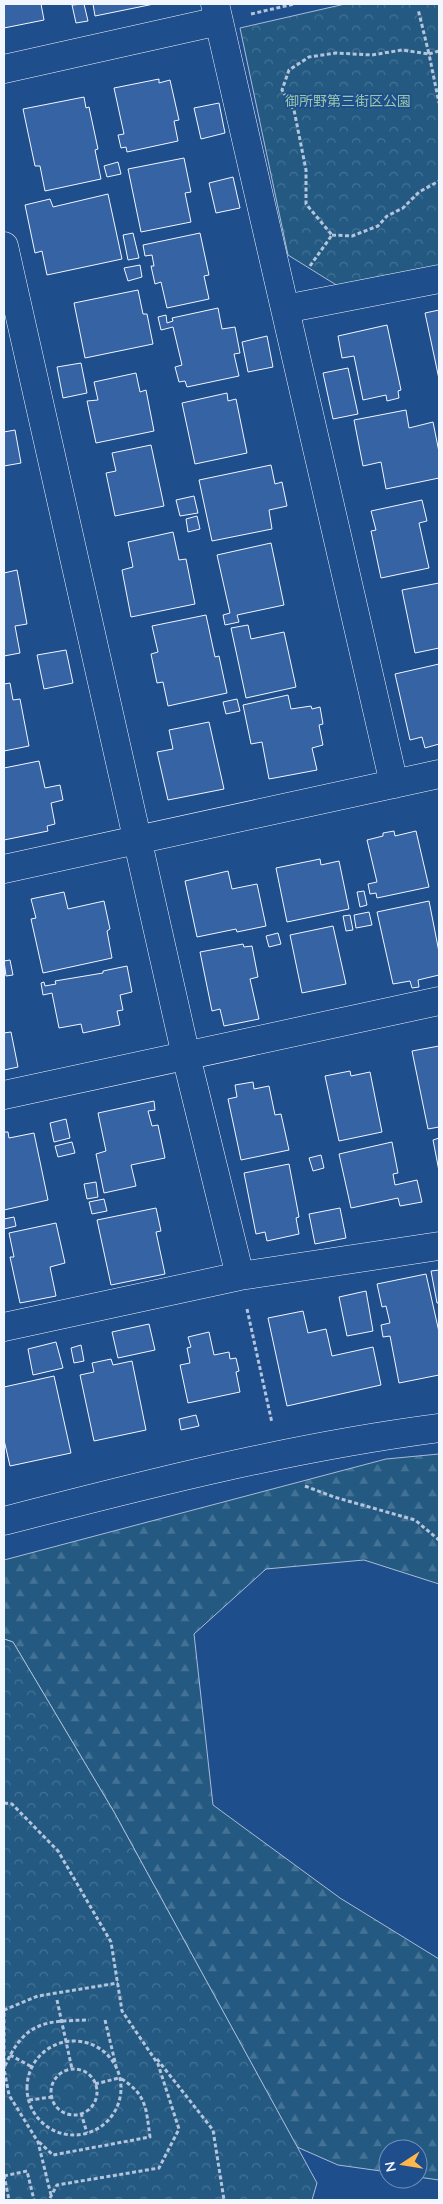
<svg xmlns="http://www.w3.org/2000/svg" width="443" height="2204" viewBox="0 0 443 2204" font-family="Quicksand,'Noto Sans JP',sans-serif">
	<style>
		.forest { fill: url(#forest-firs); stroke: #a8bbd7 }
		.park { fill: url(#park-crowns); stroke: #a8bbd7 }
		.building { fill: #3563a3; stroke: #f2f6ff }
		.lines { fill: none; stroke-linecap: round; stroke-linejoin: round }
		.street-casing { stroke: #f2f6ff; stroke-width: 29 }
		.secondary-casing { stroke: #f2f6ff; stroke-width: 29 }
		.path { stroke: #b3c4dc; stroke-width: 3; stroke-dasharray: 4 2.5; stroke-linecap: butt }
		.street { stroke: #1f4e8c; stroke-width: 28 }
		.secondary { stroke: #1f4e8c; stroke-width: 28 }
		.labels { text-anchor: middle; stroke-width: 4; stroke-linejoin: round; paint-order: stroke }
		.park-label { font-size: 14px; fill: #97c8a6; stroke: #1f4e8c }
	</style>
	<defs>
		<pattern id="forest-firs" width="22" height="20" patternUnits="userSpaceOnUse" patternTransform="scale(1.25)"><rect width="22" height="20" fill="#245a82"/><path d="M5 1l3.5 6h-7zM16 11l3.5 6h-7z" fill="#447295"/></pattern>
		<pattern id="park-crowns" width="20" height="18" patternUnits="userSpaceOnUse" patternTransform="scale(1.25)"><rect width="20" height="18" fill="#245a82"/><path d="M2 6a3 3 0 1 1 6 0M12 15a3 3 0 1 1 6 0" fill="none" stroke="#447295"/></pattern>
	</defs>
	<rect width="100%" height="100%" fill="#1f4e8c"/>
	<path class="forest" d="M439,1454v130l-75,-24 -98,9 -72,65 19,171 127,93 99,61v221l-21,-3v-28h-30v23l-50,-7 -41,-18 -183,-335 -101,-170 -9,-3v-79l382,-101z"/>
	<path class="park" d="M345,4h94v262l-101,20 -50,-31 -48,-227z
		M4,1639l9,3 101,170 203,371 -5,17h-308z"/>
	<path class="building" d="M4,4h37l3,16 -40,8z
		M84,4l4,17 -12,2 -4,-18z
		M93,4h61l-59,12z
		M159,79v4l11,-3 9,40 -5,1 4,20 -51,11 -1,-5 -5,1 -3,-13 6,-1 -10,-46z
		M84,97l2,11 3,-1 9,42 -3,1 6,29 -56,12 -5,-25h-5l-12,-57z
		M219,103l6,30 -24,6 -7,-31z
		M184,158l7,34 -6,1 6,29 -50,10 -13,-63z
		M118,162l3,12 -14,3 -3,-11z
		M233,177l7,31 -24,5 -7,-30z
		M108,194l14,65 -75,16 -5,-24 -7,2 -10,-48 25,-6 3,8z
		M133,233l6,25 -11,2 -5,-25z
		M200,233l9,42 -5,1 5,23 -42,9 -6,-26 -6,2 -4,-18h3l-2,-11 -7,1 -2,-11z
		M140,265l2,12 -14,4 -4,-13z
		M138,290l5,24h4l6,30 -68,14 -11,-55z
		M218,308l4,21 13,-2 5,26 -6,1 5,22 -52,11 -2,-6 -6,1 -4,-15 7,-2 -9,-38 -12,3 -3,-13 8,-2 1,8 6,-2 -1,-3z
		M439,310v69l-14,-66z
		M387,325l14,65 -3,1 1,7 -12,3 -1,-6 -23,5 -9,-44 -12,2 -4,-22z
		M267,336l6,31 -25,5 -6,-30z
		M81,363l6,30 -24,5 -6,-31z
		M348,368l10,46 -25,5 -10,-46z
		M136,373l4,19 6,-2 8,41 -58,12 -9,-42 11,-1 -4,-18z
		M227,393l1,8 8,-2 11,54 -52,11 -13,-61z
		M406,410l3,18 24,-6 6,30v26l-53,11 -5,-27 -18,4 -9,-46z
		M15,430l6,33 -17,3v-34z
		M151,445l13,61 -49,10 -9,-43 10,-2 -4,-18z
		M271,465l4,19 7,-2 5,24 -18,4 3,19 -60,12 -13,-61z
		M194,496l4,17 -18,3 -4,-16z
		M422,500l5,21 -8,2 10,45 -48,10 -10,-47 5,-1 -5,-19z
		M197,516l3,13 -12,3 -2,-13z
		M173,532l6,28 7,-1 9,45 -64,13 -9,-47 11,-3 -5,-25z
		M271,543l13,62 -47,10 2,7 -14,3 -2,-10 7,-2 -13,-58z
		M17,570l10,54 -12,2 5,27 -16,3v-83z
		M439,583v65l-24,5 -13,-63z
		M206,615l9,42 4,-1 8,37 -59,13 -5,-24 -6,1 -6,-29 7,-2 -6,-26z
		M248,625l3,14 33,-7 12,55 -50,11 -15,-70z
		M66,650l7,33 -29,6 -7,-34z
		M439,664v80l-14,4 -3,-11 -12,3 -15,-66z
		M10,683l3,17 7,-1 9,47 -25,5v-67z
		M288,695l3,14 20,-3 1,3 8,-2 3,17 -4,1 4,20 -11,3 5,22 -48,9 -7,-37 -11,2 -8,-39z
		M237,699l3,12 -14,3 -3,-12z
		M209,722l15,67 -56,11 -11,-48 16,-3 -4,-19z
		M39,761l6,27 15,-3 3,15 -12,3 4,21 -8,2 1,5 -44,9v-72z
		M394,831l1,5 21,-5 13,56 -52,11 -1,-5 -6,1 -2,-10 9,-2 -10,-42 16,-4v-3z
		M320,859l1,6 18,-4 10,48 -62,13 -11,-54z
		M228,871l4,18 25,-5 9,42 -29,6 -1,-3 -39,8 -12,-56z
		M364,891l3,14 -7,2 -3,-15z
		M64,892l4,17 36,-8 6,28 -3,2 5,27 -69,15 -12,-54 5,-1 -5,-19z
		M429,901l10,51v23l-21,5 1,7 -7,1 -2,-7 -17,3 -16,-72z
		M369,912l3,13 -16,3 -2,-13z
		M350,915l3,15 -7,1 -3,-15z
		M333,926l13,58 -44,9 -12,-58z
		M278,933l3,11 -12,3 -3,-11z
		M243,944l1,3 8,-1 6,31 -8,2 9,40 -35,7 -4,-17 -8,2 -12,-59z
		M10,960l3,15 -7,1 -2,-15z
		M127,966l5,26 -12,3 3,15 -6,1 3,14 -37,8 -2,-9 -22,4 -7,-35 -9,2 -2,-12 3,-1 1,4 11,-2 -1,-3 48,-8v-2z
		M11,1032l7,35 -14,3v-37z
		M439,1046v81l-11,2 -16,-78z
		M350,1071l1,5 19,-4 12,60 -43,9 -14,-65z
		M253,1082l1,7 15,-3 6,29 6,-1 8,36 -48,10 -13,-61 9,-2 -2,-12z
		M154,1101l1,9 -7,1 4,15 6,-1 7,33 -34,7 5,21 -32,7 -8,-39 10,-3 -8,-38z
		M66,1119l4,19 -16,4 -4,-19z
		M4,1132h4l1,6 25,-5 14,67 -44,10z
		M439,1138v33l-6,-31z
		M72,1142l3,11 -17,4 -3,-11z
		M392,1142l6,31 -5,1 2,11 22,-5 5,22 -22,4 -2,-8 -47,10 -12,-54z
		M321,1155l3,13 -11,3 -4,-13z
		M289,1164l10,53 -3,1 3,16 -32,7 -2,-9 -9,2 -12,-61z
		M96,1182l2,15 -11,2 -3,-15z
		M104,1199l3,12 -15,3 -3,-12z
		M156,1208l5,23 -5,1 9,42 -54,11 -14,-65z
		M340,1208l6,30 -31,6 -6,-30z
		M14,1217l2,9 -12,3v-10z
		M56,1223l9,40 -15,4 6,29 -36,7 -10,-46h4l-5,-24z
		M439,1270v33h-2l-6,-32z
		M426,1274l13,58v43l-40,8 -9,-47 -7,1 -2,-12 9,-2 -4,-17 -4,1 -5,-23z
		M366,1291l7,40 -26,5 -8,-39z
		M303,1311l5,22 18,-4 6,27 41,-9 8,38 -94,21 -19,-88z
		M149,1324l6,26 -37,8 -6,-26z
		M209,1332l5,23 15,-3 1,7 6,-1 3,13 -3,1 4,20 -52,11 -8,-38 10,-2 -3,-15 4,-1 -3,-10z
		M56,1342l7,26 -30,7 -5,-26z
		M81,1345l3,16 -10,2 -3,-15z
		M111,1359l2,6 19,-4 14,69 -52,11 -14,-66 14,-3 -2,-9z
		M54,1376l17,77 -61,13 -6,-26v-53z
		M196,1415l3,11 -18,4 -2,-11z"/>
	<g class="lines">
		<defs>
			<path id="street" d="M215,4l179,780
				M4,69l215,-48
				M4,246l182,810 54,220
				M285,309l154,-30
				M4,869l435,-95
				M4,1095l435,-94
				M4,1327l236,-51 199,-30"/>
			<path id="secondary" d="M4,1521c143,-37 288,-74 435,-93"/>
		</defs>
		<use href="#street" class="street-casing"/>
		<use href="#secondary" class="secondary-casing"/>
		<path class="path" d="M251,14l43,-10
			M439,51l-10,3 10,49
			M332,235l20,1 26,-10 9,-10 16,-8 16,-16 20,-11
			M310,266l22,-31 -26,-31v-34l-12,-60 -12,-20 7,-20 20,-13 27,-4 36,2 30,-5 27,4 -11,-45
			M247,1309l25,114
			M305,1486l29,11 81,23 24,20
			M4,1803l8,1 46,47 53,91 11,69 36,53 21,65 -20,39 -102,17 -8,15
			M57,2000l15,69
			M105,2020l11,46
			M27 2088a47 47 0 1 1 94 0a47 47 0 1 1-94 0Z
			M10,2055l22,12
			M157,2059l56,71 11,70
			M5,2066c20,-45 40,-45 84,-46
			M51 2092a23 23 0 1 1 46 0a23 23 0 1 1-46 0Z
			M95,2084l24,-6
			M29,2100l23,-3
			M81,2113l6,20
			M39,2142l14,13 97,-18c-4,-28 -3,-43 -30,-59
			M4,2175l5,25
			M4,2176l23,-5 7,29
			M51,2195l-13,-53 -29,-47 -5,-26v-59l34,-14 80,-13"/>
		<use href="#street" class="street"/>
		<use href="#secondary" class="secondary"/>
	</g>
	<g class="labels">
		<g class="park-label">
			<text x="348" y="106">御所野第三街区公園</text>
		</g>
	</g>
	<rect width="443" height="2204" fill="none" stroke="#f2f6ff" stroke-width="10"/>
	<g transform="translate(403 2164) rotate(258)"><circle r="24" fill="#1f4e8c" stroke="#7391ba"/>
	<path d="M0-4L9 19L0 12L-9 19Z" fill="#ffb74d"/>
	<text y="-8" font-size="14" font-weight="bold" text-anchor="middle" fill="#f2f6ff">N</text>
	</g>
</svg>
